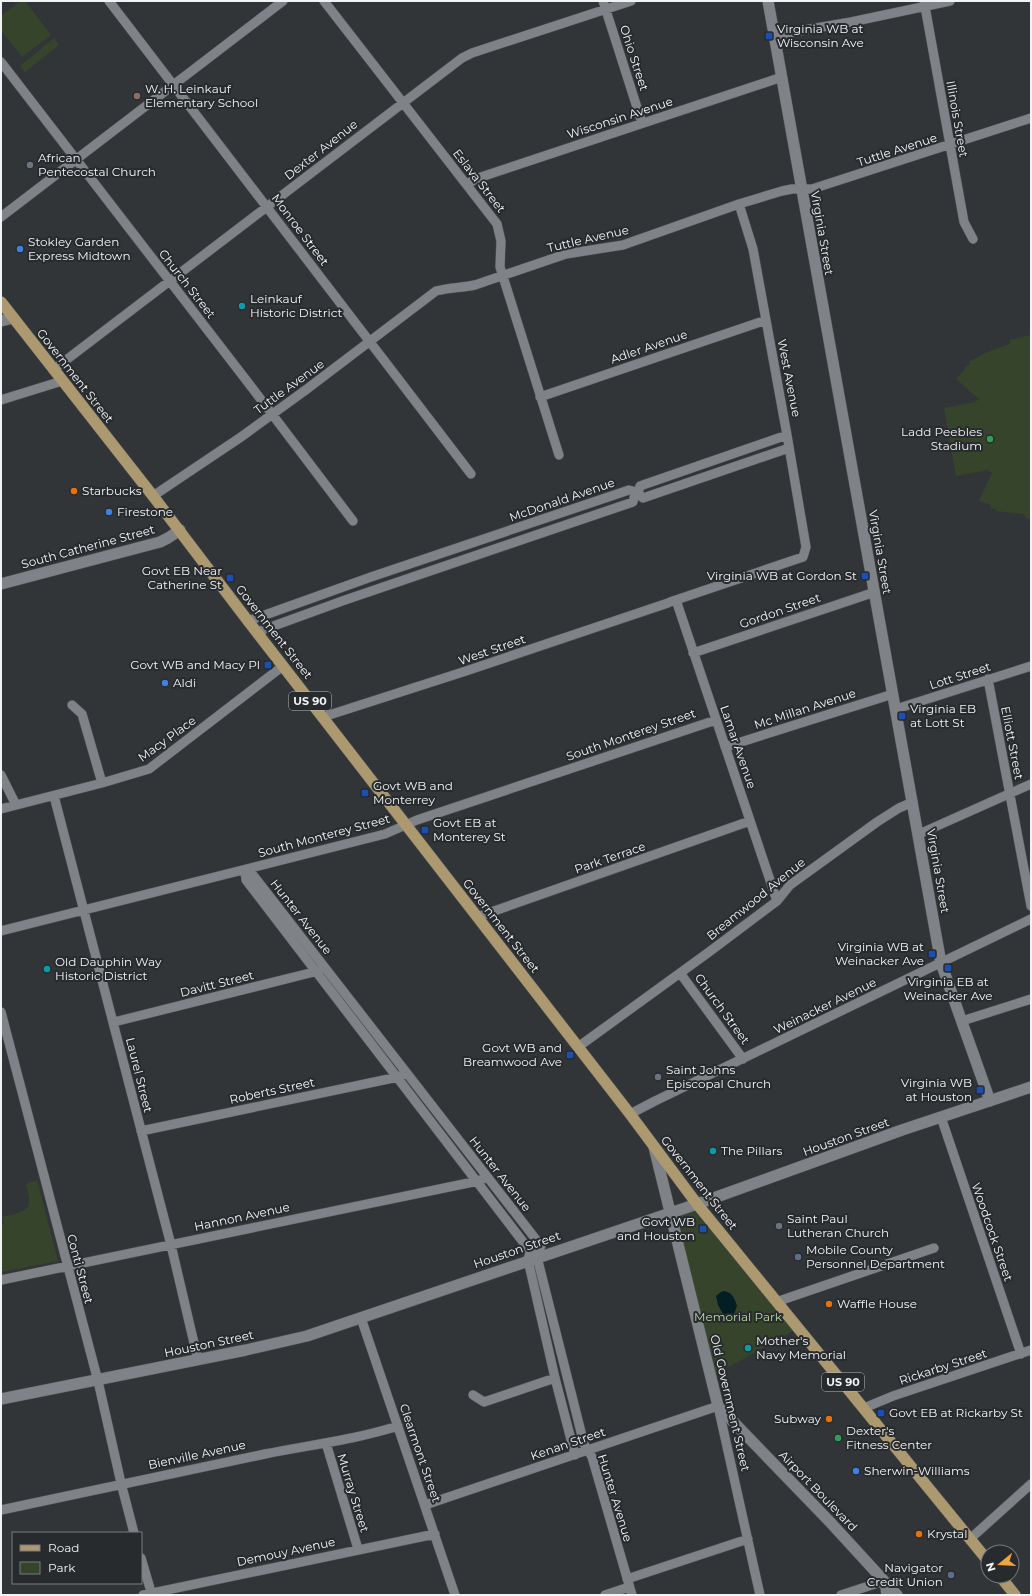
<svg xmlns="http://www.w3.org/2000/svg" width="1032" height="1596" viewBox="0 0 1032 1596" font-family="Montserrat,sans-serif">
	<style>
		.green { fill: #37442c }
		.water { fill: #031f23 }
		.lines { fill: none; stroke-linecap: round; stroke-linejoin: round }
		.minor-casing { stroke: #525457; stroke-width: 10 }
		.tertiary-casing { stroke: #525457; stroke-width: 12 }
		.primary-casing { stroke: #525457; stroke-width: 12 }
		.minor { stroke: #7f8387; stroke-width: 9 }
		.tertiary { stroke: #7f8387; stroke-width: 11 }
		.primary { stroke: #ac9970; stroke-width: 11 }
		.transit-dot { fill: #1a4fb4; stroke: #282b2e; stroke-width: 1.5 }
		.education-dot { fill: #8d6e63; stroke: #282b2e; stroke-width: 1.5 }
		.worship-dot { fill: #6b7280; stroke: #282b2e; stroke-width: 1.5 }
		.shop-dot { fill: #3f7fe0; stroke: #282b2e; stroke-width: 1.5 }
		.culture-dot { fill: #0f9aa8; stroke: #282b2e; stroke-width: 1.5 }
		.leisure-dot { fill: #2e9e5b; stroke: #282b2e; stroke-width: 1.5 }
		.food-dot { fill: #e8710a; stroke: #282b2e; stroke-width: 1.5 }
		.service-dot { fill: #5c6f8a; stroke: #282b2e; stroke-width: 1.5 }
		.labels { text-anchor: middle; stroke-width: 4; stroke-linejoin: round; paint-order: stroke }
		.shield { fill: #282b2e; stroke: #b5b7b9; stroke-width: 1 }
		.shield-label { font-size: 11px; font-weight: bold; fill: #f1f3f5 }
		.poi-label { font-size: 12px; fill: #f1f3f5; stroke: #282b2e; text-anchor: start }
		.street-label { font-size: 12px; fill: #f1f3f5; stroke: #282b2e }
		.park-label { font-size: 12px; fill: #b8d99e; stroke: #282b2e }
	</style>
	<rect width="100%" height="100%" fill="#323538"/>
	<path class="green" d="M20,1h5l26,34 -29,22 -21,-27v-14z
		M54,38l5,7 -34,27 -5,-6z
		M1031,335v184l-5,-1 -2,-4 -28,-3v-2l-6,-1 1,-3 -12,-4 13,-28 -5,-3 -31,6 -12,-68 31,-6 4,-3 -23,-20 9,-10 -1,-1 6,-4 -1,-2 16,-9 25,-9v-4z
		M37,1180l21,81 -57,11v-47l3,-1 -2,-7c25,-6 32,-5 24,-33z
		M697,1204l101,124 -87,49 -40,-165z"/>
	<path class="water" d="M724,1291c8,1 11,8 13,15l-3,8 -4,2 -7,-2 -5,-9 -2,-9 5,-4z"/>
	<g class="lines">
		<defs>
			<path id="minor" d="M109,1l362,473
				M324,1l173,223 4,17 -1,26 59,188
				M603,1l39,122
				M924,1l40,221 9,17
				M775,35l76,-13 99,-21
				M1,62l252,327 100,132
				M467,184l11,-6 304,-101
				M1,217l282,-216
				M53,370l409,-312 10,-5 159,-52
				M540,397l226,-77
				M1,400l61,-19
				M787,435l-147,51 -2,7 5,5 146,-50
				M153,496l88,-59 66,-48 129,-98c14,-4 25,-3 39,-6l91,-31 57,-9 116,-41 43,-13 10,-2h20l219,-71
				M676,600l101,301
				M670,602l133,-45 3,-10 -19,-112 -34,-186 -14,-45
				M248,621l123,-44 258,-87 4,1 2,3 -2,8 -288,98 -88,32
				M693,653l182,-61
				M988,679l43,227
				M72,705l10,9 20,69
				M896,709l135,-43
				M323,717l143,-46 202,-68
				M725,747l168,-53
				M1,775l15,30
				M54,796l117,449 27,115
				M1,809l101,-26 47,-14 134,-103
				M919,834l112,-50
				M245,870l1,10 284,371 -2,9 27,118 20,77
				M246,874l7,1 288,371 -4,11 47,187 8,13 40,138
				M477,917l273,-96
				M1,931l384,-97 32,-14 299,-100
				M680,973l63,86
				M1,1012l97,369 23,102 13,50
				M962,1021l69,-22
				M114,1022l196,-49 11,-4
				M578,1047l131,-95 68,-51 13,-16 87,-63 22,-14 14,-6
				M630,1114l25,-13 376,-182
				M941,1117l80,237
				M141,1131l257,-54 4,-2
				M1,1280l477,-99 5,-2
				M776,1302l158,-54
				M361,1318l94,277
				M473,1395l11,7 71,-24
				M864,1408l29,-12 138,-46
				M326,1443l32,106
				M425,1505l293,-99 42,189
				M1,1510c88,-19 176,-38 264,-56 44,-9 89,-14 133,-28
				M970,1539l61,-55
				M141,1558l11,37
				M627,1579l121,-40
				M143,1595l292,-61
				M605,1595l24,-8
				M841,1595l43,-14 2,14"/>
			<path id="tertiary" d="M768,1l173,962 49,138
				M1,321l12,-3
				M1,584l159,-42 8,-4 12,-8
				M654,1147l64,259 112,116 67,73
				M1,1399l245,-49 61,-14 390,-132 205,-74 129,-43"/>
			<path id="primary" d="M1,302l152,194 95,125 382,493 67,90 291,357
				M1000,1576l15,19"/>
		</defs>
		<use href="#minor" class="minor-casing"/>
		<use href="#tertiary" class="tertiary-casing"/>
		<use href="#primary" class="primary-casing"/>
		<use href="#minor" class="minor"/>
		<use href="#tertiary" class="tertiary"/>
		<use href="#primary" class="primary"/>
	</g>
	<g class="transit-dot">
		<rect x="765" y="32" width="8" height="8" rx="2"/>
		<rect x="861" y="572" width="8" height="8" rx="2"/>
		<rect x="226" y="574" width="8" height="8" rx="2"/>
		<rect x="264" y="661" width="8" height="8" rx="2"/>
		<rect x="898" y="712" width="8" height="8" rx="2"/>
		<rect x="361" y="789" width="8" height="8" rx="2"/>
		<rect x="421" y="826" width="8" height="8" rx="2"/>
		<rect x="928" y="950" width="8" height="8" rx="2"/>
		<rect x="944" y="964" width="8" height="8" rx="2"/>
		<rect x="566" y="1051" width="8" height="8" rx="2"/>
		<rect x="976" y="1086" width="8" height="8" rx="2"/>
		<rect x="699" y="1225" width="8" height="8" rx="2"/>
		<rect x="877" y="1409" width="8" height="8" rx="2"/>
	</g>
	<circle class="education-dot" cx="137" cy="96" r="4"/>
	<g class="worship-dot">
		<circle cx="30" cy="165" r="4"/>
		<circle cx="658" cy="1077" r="4"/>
		<circle cx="779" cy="1226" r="4"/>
	</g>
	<g class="shop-dot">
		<circle cx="20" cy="249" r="4"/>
		<circle cx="109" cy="512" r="4"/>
		<circle cx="165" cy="683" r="4"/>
		<circle cx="856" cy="1471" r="4"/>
	</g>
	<g class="culture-dot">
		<circle cx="242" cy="306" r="4"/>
		<circle cx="47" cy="969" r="4"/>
		<circle cx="713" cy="1151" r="4"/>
		<circle cx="748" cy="1348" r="4"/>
	</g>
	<g class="leisure-dot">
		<circle cx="990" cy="439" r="4"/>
		<circle cx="838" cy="1438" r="4"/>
	</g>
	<g class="food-dot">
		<circle cx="74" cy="491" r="4"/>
		<circle cx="829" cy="1304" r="4"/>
		<circle cx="829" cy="1419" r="4"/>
		<circle cx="919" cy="1534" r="4"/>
	</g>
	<g class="service-dot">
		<circle cx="798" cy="1257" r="4"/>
		<circle cx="951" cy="1575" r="4"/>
	</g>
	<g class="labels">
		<g class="shield">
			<rect x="289" y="692" width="42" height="18" rx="3"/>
			<rect x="822" y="1373" width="42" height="18" rx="3"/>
		</g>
		<g class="shield-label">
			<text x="310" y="705">US 90</text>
			<text x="843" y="1386">US 90</text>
		</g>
		<g class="poi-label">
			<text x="777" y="33">Virginia WB at<tspan x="777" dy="14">Wisconsin Ave</tspan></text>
			<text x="145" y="93">W. H. Leinkauf<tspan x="145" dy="14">Elementary School</tspan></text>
			<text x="38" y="162">African<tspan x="38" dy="14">Pentecostal Church</tspan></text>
			<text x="28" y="246">Stokley Garden<tspan x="28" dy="14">Express Midtown</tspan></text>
			<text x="250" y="303">Leinkauf<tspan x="250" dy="14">Historic District</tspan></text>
			<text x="982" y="436" text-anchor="end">Ladd Peebles<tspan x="982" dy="14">Stadium</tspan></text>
			<text x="82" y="495">Starbucks</text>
			<text x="117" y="516">Firestone</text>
			<text x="222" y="575" text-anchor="end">Govt EB Near<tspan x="222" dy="14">Catherine St</tspan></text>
			<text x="857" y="580" text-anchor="end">Virginia WB at Gordon St</text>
			<text x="260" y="669" text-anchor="end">Govt WB and Macy Pl</text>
			<text x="173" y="687">Aldi</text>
			<text x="910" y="713">Virginia EB<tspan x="910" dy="14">at Lott St</tspan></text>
			<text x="373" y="790">Govt WB and<tspan x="373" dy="14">Monterrey</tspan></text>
			<text x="433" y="827">Govt EB at<tspan x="433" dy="14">Monterey St</tspan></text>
			<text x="924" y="951" text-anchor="end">Virginia WB at<tspan x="924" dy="14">Weinacker Ave</tspan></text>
			<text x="55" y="966">Old Dauphin Way<tspan x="55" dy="14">Historic District</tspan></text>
			<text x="948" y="986" text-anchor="middle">Virginia EB at<tspan x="948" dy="14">Weinacker Ave</tspan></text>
			<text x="562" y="1052" text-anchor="end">Govt WB and<tspan x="562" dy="14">Breamwood Ave</tspan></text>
			<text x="666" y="1074">Saint Johns<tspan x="666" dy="14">Episcopal Church</tspan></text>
			<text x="972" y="1087" text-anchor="end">Virginia WB<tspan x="972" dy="14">at Houston</tspan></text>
			<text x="721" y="1155">The Pillars</text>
			<text x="787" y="1223">Saint Paul<tspan x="787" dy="14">Lutheran Church</tspan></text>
			<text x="695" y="1226" text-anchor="end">Govt WB<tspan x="695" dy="14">and Houston</tspan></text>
			<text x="806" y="1254">Mobile County<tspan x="806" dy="14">Personnel Department</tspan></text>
			<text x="837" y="1308">Waffle House</text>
			<text x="756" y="1345">Mother's<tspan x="756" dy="14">Navy Memorial</tspan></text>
			<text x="889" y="1417">Govt EB at Rickarby St</text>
			<text x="821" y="1423" text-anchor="end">Subway</text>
			<text x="846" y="1435">Dexter's<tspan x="846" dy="14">Fitness Center</tspan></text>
			<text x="864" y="1475">Sherwin-Williams</text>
			<text x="927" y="1538">Krystal</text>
			<text x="943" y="1572" text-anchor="end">Navigator<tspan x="943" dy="14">Credit Union</tspan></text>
		</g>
		<g class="street-label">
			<text transform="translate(634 58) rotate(72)" y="4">Ohio Street</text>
			<text transform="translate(620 118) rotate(-18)" y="4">Wisconsin Avenue</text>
			<text transform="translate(957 119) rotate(80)" y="4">Illinois Street</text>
			<text transform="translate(321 150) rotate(-38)" y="4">Dexter Avenue</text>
			<text transform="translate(897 150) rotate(-18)" y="4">Tuttle Avenue</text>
			<text transform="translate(479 181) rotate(52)" y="4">Eslava Street</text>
			<text transform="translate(300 230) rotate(53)" y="4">Monroe Street</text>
			<text transform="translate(822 233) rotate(80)" y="4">Virginia Street</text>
			<text transform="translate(588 239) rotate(-13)" y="4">Tuttle Avenue</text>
			<text transform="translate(187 284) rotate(52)" y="4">Church Street</text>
			<text transform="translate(649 347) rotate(-19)" y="4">Adler Avenue</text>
			<text transform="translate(75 376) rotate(52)" y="4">Government Street</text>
			<text transform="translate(789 378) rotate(79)" y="4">West Avenue</text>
			<text transform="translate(289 387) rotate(-36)" y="4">Tuttle Avenue</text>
			<text transform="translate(562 500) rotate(-19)" y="4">McDonald Avenue</text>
			<text transform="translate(88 547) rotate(-15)" y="4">South Catherine Street</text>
			<text transform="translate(880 552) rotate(80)" y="4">Virginia Street</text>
			<text transform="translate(780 611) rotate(-19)" y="4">Gordon Street</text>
			<text transform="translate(274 632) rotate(52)" y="4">Government Street</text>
			<text transform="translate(492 650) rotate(-19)" y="4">West Street</text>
			<text transform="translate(960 676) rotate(-18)" y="4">Lott Street</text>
			<text transform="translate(805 709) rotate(-18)" y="4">Mc Millan Avenue</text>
			<text transform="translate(631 735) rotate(-19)" y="4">South Monterey Street</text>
			<text transform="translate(167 739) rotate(-36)" y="4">Macy Place</text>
			<text transform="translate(1012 743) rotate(79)" y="4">Elliott Street</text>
			<text transform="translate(738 747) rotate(71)" y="4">Lamar Avenue</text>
			<text transform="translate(324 836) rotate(-15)" y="4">South Monterey Street</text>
			<text transform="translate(610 858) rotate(-19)" y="4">Park Terrace</text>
			<text transform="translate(938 871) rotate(80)" y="4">Virginia Street</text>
			<text transform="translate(756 899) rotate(-39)" y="4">Breamwood Avenue</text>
			<text transform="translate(301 917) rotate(52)" y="4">Hunter Avenue</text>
			<text transform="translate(501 926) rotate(52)" y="4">Government Street</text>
			<text transform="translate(217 984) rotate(-14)" y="4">Davitt Street</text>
			<text transform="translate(825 1006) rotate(-26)" y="4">Weinacker Avenue</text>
			<text transform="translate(722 1009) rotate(54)" y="4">Church Street</text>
			<text transform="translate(139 1075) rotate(76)" y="4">Laurel Street</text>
			<text transform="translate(272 1091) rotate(-12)" y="4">Roberts Street</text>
			<text transform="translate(846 1137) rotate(-20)" y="4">Houston Street</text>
			<text transform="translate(500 1174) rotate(52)" y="4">Hunter Avenue</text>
			<text transform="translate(699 1183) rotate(52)" y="4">Government Street</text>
			<text transform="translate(242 1217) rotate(-12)" y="4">Hannon Avenue</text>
			<text transform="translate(992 1232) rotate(71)" y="4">Woodcock Street</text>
			<text transform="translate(517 1250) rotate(-19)" y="4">Houston Street</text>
			<text transform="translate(80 1269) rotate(75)" y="4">Conti Street</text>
			<text transform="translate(209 1344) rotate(-12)" y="4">Houston Street</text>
			<text transform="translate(943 1367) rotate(-18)" y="4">Rickarby Street</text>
			<text transform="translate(730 1403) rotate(77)" y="4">Old Government Street</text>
			<text transform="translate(568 1444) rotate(-19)" y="4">Kenan Street</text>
			<text transform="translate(420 1453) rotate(71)" y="4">Clearmont Street</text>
			<text transform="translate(197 1455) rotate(-12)" y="4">Bienville Avenue</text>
			<text transform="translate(818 1491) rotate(46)" y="4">Airport Boulevard</text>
			<text transform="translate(353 1493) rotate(73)" y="4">Murray Street</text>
			<text transform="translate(615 1498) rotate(73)" y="4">Hunter Avenue</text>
			<text transform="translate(286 1552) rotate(-12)" y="4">Demouy Avenue</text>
		</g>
		<g class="park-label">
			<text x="738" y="1321">Memorial Park</text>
		</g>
	</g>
	<rect width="1032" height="1596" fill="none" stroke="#f1f3f5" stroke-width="4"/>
	<rect x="12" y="1532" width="130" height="52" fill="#282b2e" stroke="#787b7e"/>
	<rect x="20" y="1545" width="20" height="6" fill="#ac9970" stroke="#787b7e"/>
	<text x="48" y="1552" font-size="12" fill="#f1f3f5">Road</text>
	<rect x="20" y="1562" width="20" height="12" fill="#37442c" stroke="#787b7e"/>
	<text x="48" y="1572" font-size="12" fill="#f1f3f5">Park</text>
	<g transform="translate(1000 1564) rotate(252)"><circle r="19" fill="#282b2e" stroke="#787b7e"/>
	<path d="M0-3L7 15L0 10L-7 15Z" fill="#f0a63e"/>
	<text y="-6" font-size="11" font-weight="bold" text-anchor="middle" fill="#f1f3f5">N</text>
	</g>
</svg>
